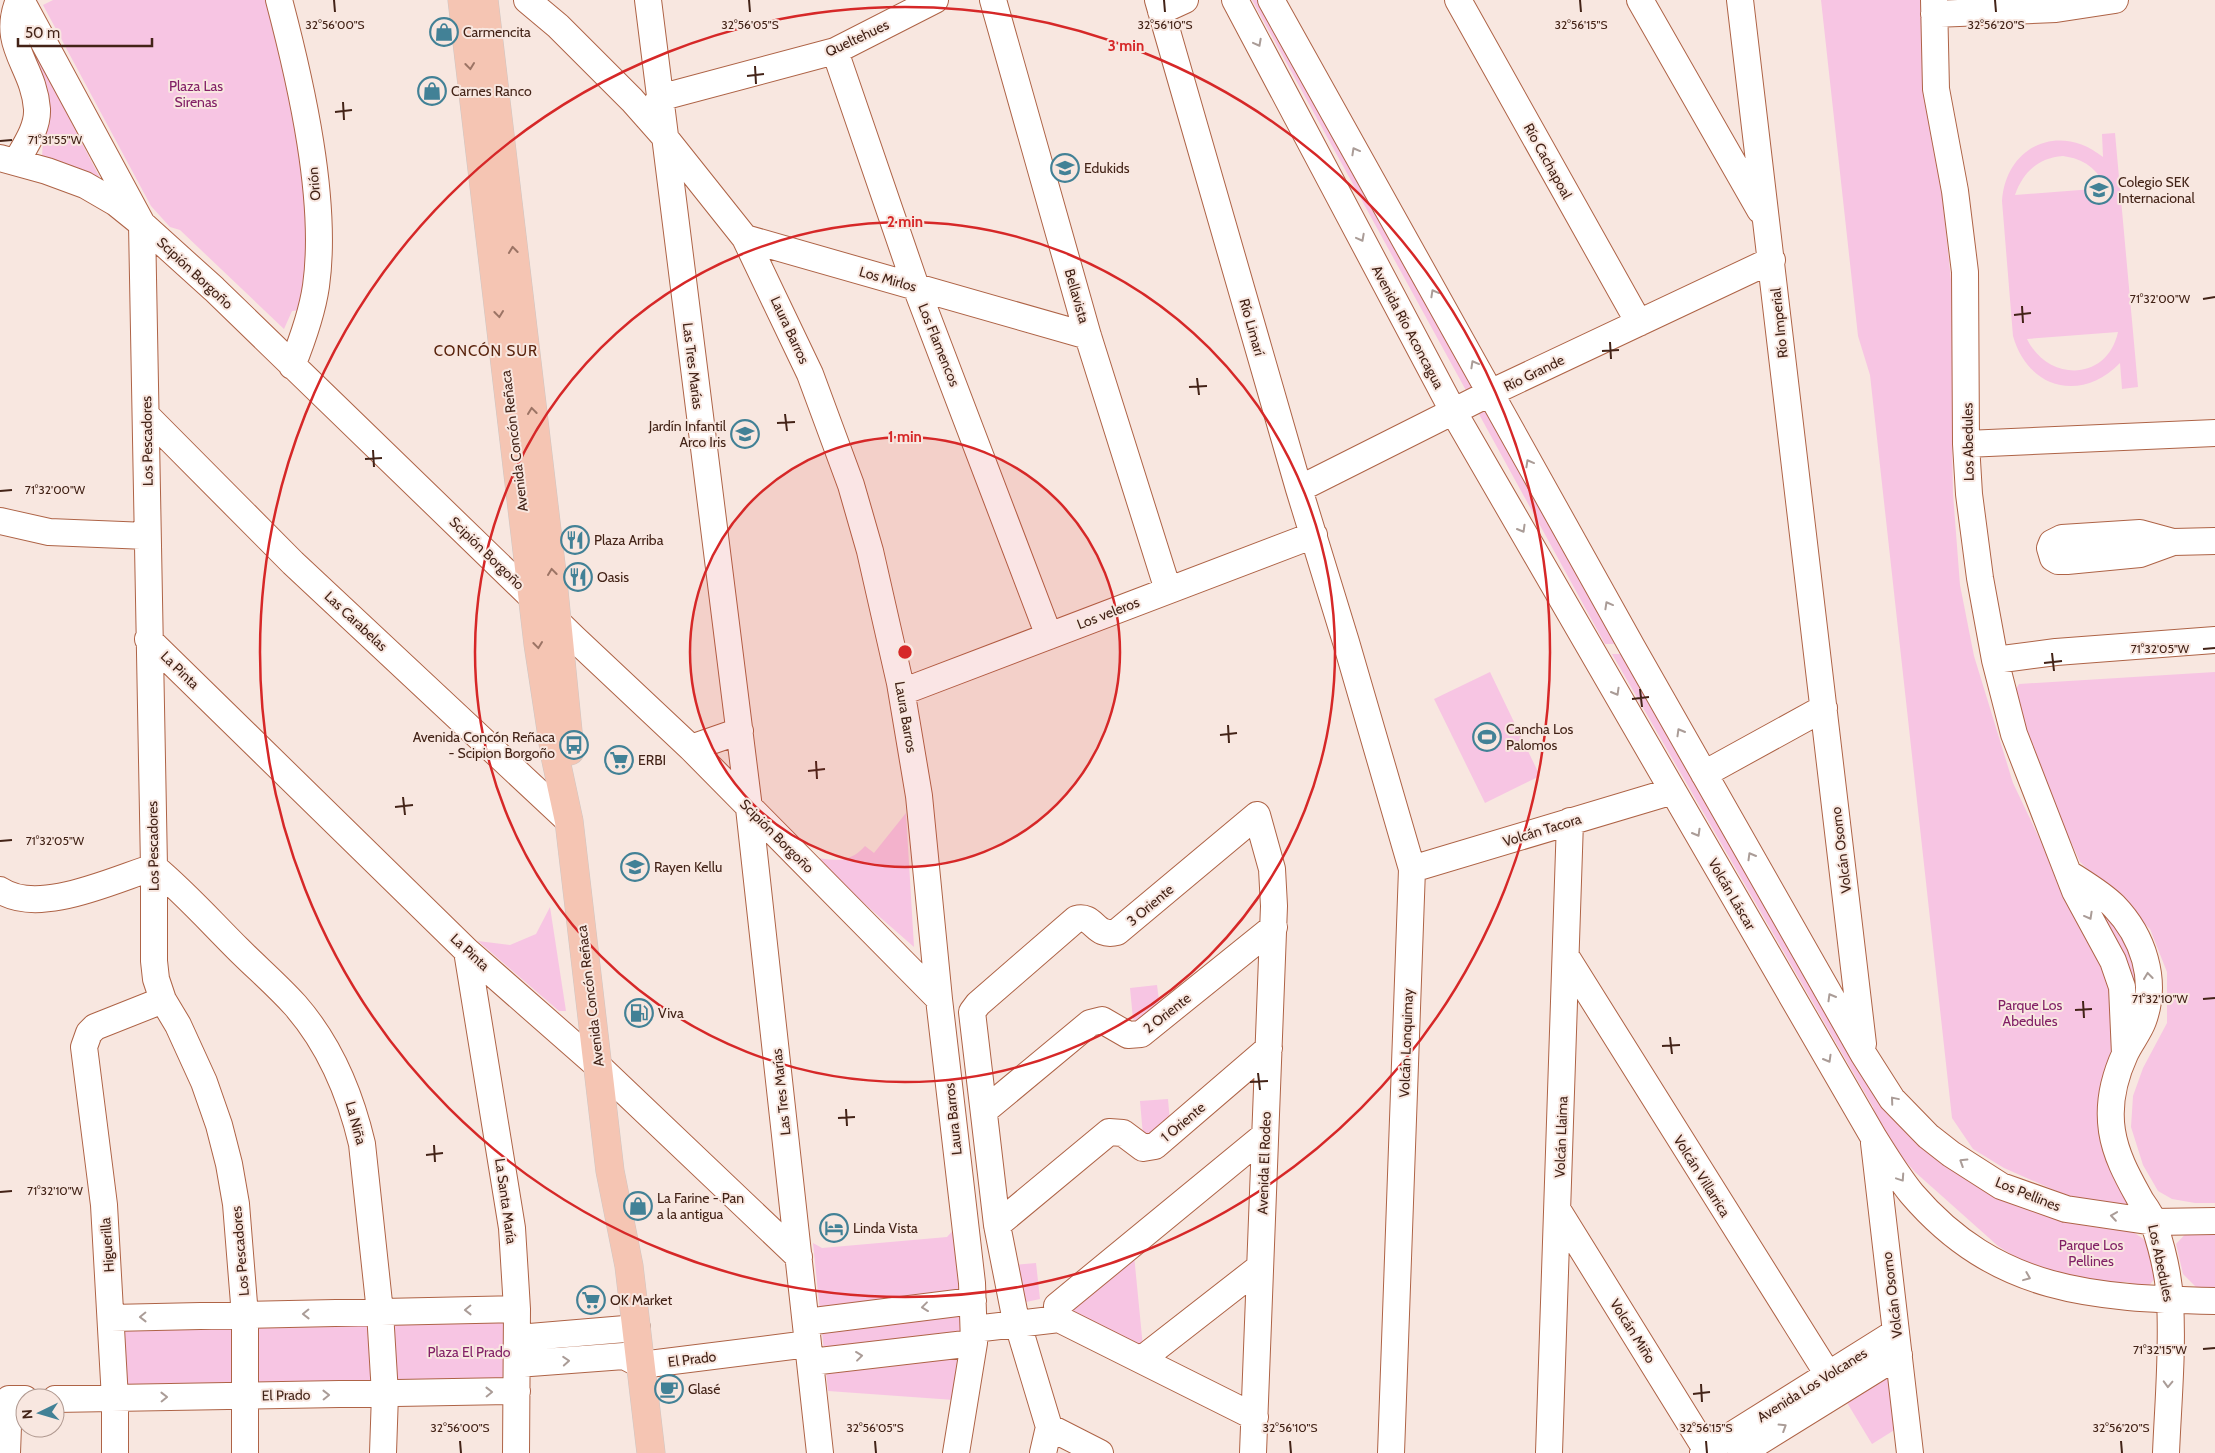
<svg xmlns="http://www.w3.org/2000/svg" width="2215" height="1453" viewBox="0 0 2215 1453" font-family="Cabin,sans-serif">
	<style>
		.green { fill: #f7c5e3; fill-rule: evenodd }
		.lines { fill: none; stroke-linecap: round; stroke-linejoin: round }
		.minor-casing { stroke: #ae6346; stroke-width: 28 }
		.major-casing { stroke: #cec6c3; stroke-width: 29 }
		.minor { stroke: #fff; stroke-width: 26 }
		.major { stroke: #f5c5b3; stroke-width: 28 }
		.oneway { stroke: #aa9c97 }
		.oneway2 { stroke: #9c7465 }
		.ticks { fill: none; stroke: #432317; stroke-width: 2 }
		.ring { fill: none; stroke: #d62828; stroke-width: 2.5 }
		.labels { text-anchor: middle; stroke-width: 4; stroke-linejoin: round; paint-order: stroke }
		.poi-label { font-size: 14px; fill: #432317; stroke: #f8e7e0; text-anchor: start }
		.street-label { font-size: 14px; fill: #432317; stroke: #f8e7e0 }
		.park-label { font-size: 14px; fill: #822066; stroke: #f8e7e0 }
		.neighbourhood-label { font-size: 15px; letter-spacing: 1px; fill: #5a240e; stroke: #f8e7e0 }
		.ticks-label { font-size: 12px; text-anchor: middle; fill: #432317; stroke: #f8e7e0; stroke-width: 4; stroke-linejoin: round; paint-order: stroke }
		.centre { fill: #d62828; stroke: #f8e7e0; stroke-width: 2.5 }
		.ring-label { font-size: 15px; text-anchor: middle; font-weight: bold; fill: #d62828; stroke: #f8e7e0; stroke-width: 4; stroke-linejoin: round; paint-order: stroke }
	</style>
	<rect width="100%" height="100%" fill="#f8e7e0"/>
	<path class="green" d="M53,0h218l23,104 16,123 -9,83 -9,1 -8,18 -104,-99 -10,-3 -19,-21 -108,-201z
		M1252,0h8l358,644h-13z
		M1821,0h105l1,105 15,90 10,94v153l1,52 7,91 14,71 39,127 30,63 20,31 34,64 22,77 -12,69 35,127 -72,-17 -66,-29 -31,-19 -21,-31 -82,-743 -12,-39z
		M24,31l75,145 1,7 -58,-26 1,-19z
		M2115,133l23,254 -16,2 -2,-26c-39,40 -92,26 -107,-27l-11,-135c4,-56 58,-79 101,-44l-1,-23zM2063,156c21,3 34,12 43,32l-91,7c8,-23 23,-37 48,-39zM2118,332c-11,50 -70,50 -91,7z
		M1612,654h12l296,488 210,88 15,10 12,36 -10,12 -20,-6h-23l-45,-7 -42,-17 -19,-12 -83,-74 -33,-37 -9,-28z
		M1490,672l50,104 -55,27 -51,-104z
		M2215,672v531h-20l-23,-4 -14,-8 -15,-26 -12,-38 2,-31 10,-28 24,-45v-51l-17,-43 -70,-67 -31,-68 -26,-67 -9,-35 5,-8z
		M906,813l8,134 -104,-91c21,5 40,8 55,-10l9,7z
		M2083,891l37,36 18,38 2,40z
		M550,907l16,104h-7l-81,-70 32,4 26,-11z
		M1157,985l3,23 -20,17 -7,-6 -3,-31z
		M1168,1099l2,23 -16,18 -11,-4 -3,-35z
		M956,1227l11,94 -13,79 -126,-9 -15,-148 9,5 125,-11z
		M2192,1227l23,1v62l-17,-1 -15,-15 -7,-30z
		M1134,1255l9,92 -79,-39z
		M1036,1263l4,36 -23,5 -5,-39z
		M511,1318l1,66 -389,10 -1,-68z
		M1890,1373l6,56 -24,15 -26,-43z"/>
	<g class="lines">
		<defs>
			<path id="minor" d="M21,0l121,224 12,643v94l2,18 7,21 15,25 26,57 15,43 10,39 7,40 9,112v137
				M279,0c22,83 49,201 37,286 -4,28 -14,55 -24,80
				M527,0l31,26 74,74 31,35 82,103 65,136 41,111 19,66 30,132 19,113 20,203 33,284 2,60 -18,110
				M648,0l101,808 71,645
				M993,0l95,336 80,254
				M1158,0l141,489 47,153 66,227 -21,584
				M1235,0l218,411 421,727c12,19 24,39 38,56 85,99 182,104 303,107
				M1271,0l361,647 232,408 28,44 36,37 23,18 50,32 65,23 88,13 61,-1
				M1458,0l181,323
				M1640,0l120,210
				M1740,0l123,1044
				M1934,0l2,89 19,102 10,81 1,172 3,50 11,84 15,82 19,74 61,157 38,70 9,26 3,67
				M1161,11l24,-11
				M1934,14l122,-5 59,-9
				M835,51l81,236 133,349
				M659,98l176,-47 100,-51
				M0,158l47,13 38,14 31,18 26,21 72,65 360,349 117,110 248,251
				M16,162c9,-16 22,-34 21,-53 -3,-44 -37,-63 -18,-109
				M745,238l343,98
				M147,416l146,147 276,258
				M1966,444l249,-11
				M1299,489l191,-96 282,-133
				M0,521l49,11 98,4
				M2173,542l-33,12 -73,7h-9l-5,-3 -3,-10 2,-5 10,-5 78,-5 33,9 42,-1
				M148,639l319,312 131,115 201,191
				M1995,660l61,-8 159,-12
				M902,692l412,-157
				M691,748l49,-17
				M1704,774l120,-66
				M1412,869l261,-78
				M2068,873c15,10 33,20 46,33 29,30 44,74 29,115 -4,11 -13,22 -18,33 -11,24 -17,51 -13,77 4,26 17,48 29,70 5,7 11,15 13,23 8,24 15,52 16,78 3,48 -2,102 -4,151
				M0,890c38,26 113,-10 154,-23 30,25 56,54 84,82 19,19 39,36 57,56 35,40 55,88 67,139l18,168 5,82 -2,59
				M467,951l45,277 5,81 -1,144
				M1567,958l272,434
				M984,1111l106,-88 12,-3 26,15 13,-1 133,-107
				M1874,1143l36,310
				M1559,1212l148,239
				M997,1225l112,-93 14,1 20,15 12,-2 114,-98
				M1057,1306l208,-171
				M1057,1306l2,13 196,98
				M111,1318l406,-9
				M806,1322l167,-21
				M974,1329l85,-10
				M518,1338l119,-10
				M1142,1359l118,-92
				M811,1362l163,-19
				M517,1364l107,-8 17,9 167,-21
				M55,1399l462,-8
				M1049,1427l51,26
				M7,1453l2,-54h16
				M115,1453v-54l-11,-194 -20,-158 5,-14 6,-6 68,-27
				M1043,1453l6,-26 -35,-116 -17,-86 -25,-213 6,-8 98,-85c19,-5 18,19 41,13l140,-117 15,54 2,37 -21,547
				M1549,1453l21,-632
				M1703,1453l193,-121
				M1741,1453l158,-98"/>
			<path id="major" d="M462,0l76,644 17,112 14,65 41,350 19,95 22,187
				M484,0l69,581 17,170"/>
		</defs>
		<use href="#minor" class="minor-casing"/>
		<use href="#major" class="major-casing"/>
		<use href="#minor" class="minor"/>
		<use href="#major" class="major"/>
	</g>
	<defs><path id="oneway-chevron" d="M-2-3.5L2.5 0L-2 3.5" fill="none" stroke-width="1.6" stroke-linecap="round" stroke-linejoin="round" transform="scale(1.25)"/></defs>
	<g class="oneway">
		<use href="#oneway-chevron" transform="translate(1258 43) rotate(62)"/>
		<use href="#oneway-chevron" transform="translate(1355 151) rotate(-119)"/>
		<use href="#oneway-chevron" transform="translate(1361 238) rotate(62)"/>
		<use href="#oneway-chevron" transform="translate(1434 293) rotate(-119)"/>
		<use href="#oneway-chevron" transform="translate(1474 364) rotate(-119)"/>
		<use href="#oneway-chevron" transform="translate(1529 463) rotate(-119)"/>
		<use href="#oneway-chevron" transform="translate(1522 529) rotate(60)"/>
		<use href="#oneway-chevron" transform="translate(1608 605) rotate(-119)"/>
		<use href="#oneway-chevron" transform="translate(1616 692) rotate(60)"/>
		<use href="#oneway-chevron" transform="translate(1680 732) rotate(-120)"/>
		<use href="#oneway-chevron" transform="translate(1697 833) rotate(60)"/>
		<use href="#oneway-chevron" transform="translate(1751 856) rotate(-120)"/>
		<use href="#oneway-chevron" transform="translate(2089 916) rotate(61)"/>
		<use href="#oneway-chevron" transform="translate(2148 976) rotate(-97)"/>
		<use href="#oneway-chevron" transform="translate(1831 997) rotate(-120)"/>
		<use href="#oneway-chevron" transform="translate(1828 1059) rotate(60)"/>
		<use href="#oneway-chevron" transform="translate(1894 1100) rotate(-130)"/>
		<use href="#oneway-chevron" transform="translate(1963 1162) rotate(-148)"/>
		<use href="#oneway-chevron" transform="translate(1901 1178) rotate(56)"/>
		<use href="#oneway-chevron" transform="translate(2114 1216) rotate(-172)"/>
		<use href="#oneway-chevron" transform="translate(2027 1277) rotate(22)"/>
		<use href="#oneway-chevron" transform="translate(925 1307) rotate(173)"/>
		<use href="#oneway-chevron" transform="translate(468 1310) rotate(179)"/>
		<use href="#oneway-chevron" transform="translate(306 1314) rotate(179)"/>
		<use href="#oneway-chevron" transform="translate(143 1317) rotate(179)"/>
		<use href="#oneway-chevron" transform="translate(859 1356) rotate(-7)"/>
		<use href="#oneway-chevron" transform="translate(566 1361) rotate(-4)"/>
		<use href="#oneway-chevron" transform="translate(2168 1384) rotate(92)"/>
		<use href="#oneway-chevron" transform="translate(489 1392) rotate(-1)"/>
		<use href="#oneway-chevron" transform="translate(326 1395) rotate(-1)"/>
		<use href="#oneway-chevron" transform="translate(164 1397) rotate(-1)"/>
		<use href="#oneway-chevron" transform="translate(1783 1427) rotate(-32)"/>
	</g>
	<g class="oneway2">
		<use href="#oneway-chevron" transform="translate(470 66) rotate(83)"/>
		<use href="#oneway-chevron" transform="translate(513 250) rotate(-96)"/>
		<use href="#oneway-chevron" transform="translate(499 314) rotate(83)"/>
		<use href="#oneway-chevron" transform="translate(532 411) rotate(-97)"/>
		<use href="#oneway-chevron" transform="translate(552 572) rotate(-97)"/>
		<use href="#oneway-chevron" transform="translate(538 645) rotate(83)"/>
	</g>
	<path class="ticks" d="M334,0l1,12M749,0l1,12M1164,0l1,12M1580,0l1,12M1995,0l1,12M755,66l1,18M747,76l17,-2M343,102l1,18M335,112l17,-2M0,141l12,-1M2203,299l12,-2M2022,306l1,17M2014,315l17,-2M1610,342l1,17M1602,351l17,-1M1197,378l2,17M1189,387l18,-1M785,414l2,17M777,423l18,-1M373,450l1,17M365,459l17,-1M0,491l12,-1M2203,649l12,-1M2052,653l2,18M2044,663l18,-2M1640,689l2,18M1632,699l17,-2M1228,725l1,18M1220,735l17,-2M816,761l1,18M808,771l17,-2M403,797l2,18M395,807l18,-2M0,841l12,-1M2203,999l12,-1M2083,1001l1,17M2075,1010l17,-1M1670,1037l2,17M1662,1046l18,-1M1258,1073l2,17M1250,1082l18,-1M846,1109l1,17M838,1118l17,-1M434,1145l1,17M426,1155l17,-2M0,1192l12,-1M2203,1349l12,-1M1701,1384l1,18M1693,1394l17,-2M460,1441l1,12M875,1441l1,12M1290,1441l1,12M1706,1441l1,12M2121,1441l1,12"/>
	<circle cx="905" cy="652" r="215" fill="#d62828" fill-opacity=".12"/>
	<g class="ring">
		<circle cx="905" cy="652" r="215"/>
		<circle cx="905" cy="652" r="430"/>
		<circle cx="905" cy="652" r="645"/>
	</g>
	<defs>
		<symbol id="shop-ring" viewBox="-11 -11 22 22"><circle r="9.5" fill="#f8e7e0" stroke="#428196" stroke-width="1.5"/><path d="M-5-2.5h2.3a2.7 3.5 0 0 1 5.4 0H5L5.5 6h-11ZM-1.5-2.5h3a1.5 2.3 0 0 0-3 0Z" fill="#428196"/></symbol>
		<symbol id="school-ring" viewBox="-11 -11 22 22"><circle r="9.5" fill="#f8e7e0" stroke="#428196" stroke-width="1.5"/><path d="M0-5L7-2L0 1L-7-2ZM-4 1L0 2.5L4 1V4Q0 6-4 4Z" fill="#428196"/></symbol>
		<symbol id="restaurant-ring" viewBox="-11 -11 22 22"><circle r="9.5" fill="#f8e7e0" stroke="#428196" stroke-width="1.5"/><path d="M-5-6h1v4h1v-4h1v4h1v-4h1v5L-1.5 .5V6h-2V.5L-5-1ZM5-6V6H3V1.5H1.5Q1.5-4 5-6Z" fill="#428196"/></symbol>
		<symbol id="stadium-ring" viewBox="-11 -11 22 22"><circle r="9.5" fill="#f8e7e0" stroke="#428196" stroke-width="1.5"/><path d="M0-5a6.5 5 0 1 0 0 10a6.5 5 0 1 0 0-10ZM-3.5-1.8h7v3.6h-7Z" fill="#428196"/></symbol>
		<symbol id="bus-ring" viewBox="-11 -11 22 22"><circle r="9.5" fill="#f8e7e0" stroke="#428196" stroke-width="1.5"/><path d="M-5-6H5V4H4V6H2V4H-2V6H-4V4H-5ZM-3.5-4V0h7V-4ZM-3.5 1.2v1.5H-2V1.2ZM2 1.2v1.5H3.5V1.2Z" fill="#428196"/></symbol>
		<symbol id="supermarket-ring" viewBox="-11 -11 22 22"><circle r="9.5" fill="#f8e7e0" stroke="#428196" stroke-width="1.5"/><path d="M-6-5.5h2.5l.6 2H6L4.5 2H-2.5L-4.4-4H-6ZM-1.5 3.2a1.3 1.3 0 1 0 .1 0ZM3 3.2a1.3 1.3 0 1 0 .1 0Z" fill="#428196"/></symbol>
		<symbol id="fuel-ring" viewBox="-11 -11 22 22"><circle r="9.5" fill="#f8e7e0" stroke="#428196" stroke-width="1.5"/><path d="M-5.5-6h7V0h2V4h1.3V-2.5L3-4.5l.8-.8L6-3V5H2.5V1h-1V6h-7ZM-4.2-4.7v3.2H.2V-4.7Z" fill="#428196"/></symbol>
		<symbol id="hotel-ring" viewBox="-11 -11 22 22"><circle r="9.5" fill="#f8e7e0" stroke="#428196" stroke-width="1.5"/><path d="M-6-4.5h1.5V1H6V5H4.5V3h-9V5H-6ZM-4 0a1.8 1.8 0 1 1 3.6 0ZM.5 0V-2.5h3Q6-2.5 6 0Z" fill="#428196"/></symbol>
		<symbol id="cafe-ring" viewBox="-11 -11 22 22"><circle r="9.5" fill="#f8e7e0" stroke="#428196" stroke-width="1.5"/><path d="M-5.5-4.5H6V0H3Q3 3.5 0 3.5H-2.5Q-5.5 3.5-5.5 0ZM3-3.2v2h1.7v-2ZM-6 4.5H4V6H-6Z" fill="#428196"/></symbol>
	</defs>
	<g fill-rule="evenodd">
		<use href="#shop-ring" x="428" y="16" width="32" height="32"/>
		<use href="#shop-ring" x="416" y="75" width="32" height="32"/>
		<use href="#school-ring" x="1049" y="152" width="32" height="32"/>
		<use href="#school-ring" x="2083" y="174" width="32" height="32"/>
		<use href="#school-ring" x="729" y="418" width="32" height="32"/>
		<use href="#restaurant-ring" x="559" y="524" width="32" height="32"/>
		<use href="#restaurant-ring" x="562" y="561" width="32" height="32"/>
		<use href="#stadium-ring" x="1471" y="721" width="32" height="32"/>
		<use href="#bus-ring" x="558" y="729" width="32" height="32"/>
		<use href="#supermarket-ring" x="603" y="744" width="32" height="32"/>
		<use href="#school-ring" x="619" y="851" width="32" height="32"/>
		<use href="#fuel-ring" x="623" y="997" width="32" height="32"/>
		<use href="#shop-ring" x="622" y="1190" width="32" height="32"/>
		<use href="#hotel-ring" x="818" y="1212" width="32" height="32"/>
		<use href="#supermarket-ring" x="575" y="1284" width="32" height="32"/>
		<use href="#cafe-ring" x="653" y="1373" width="32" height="32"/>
	</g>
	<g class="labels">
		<g class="poi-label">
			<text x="463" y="37">Carmencita</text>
			<text x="451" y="96">Carnes Ranco</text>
			<text x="1084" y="173">Edukids</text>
			<text x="2118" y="187">Colegio SEK<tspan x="2118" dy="16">Internacional</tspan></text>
			<text x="726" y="431" text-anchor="end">Jardín Infantil<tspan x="726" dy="16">Arco Iris</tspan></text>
			<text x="594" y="545">Plaza Arriba</text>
			<text x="597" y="582">Oasis</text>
			<text x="1506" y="734">Cancha Los<tspan x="1506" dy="16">Palomos</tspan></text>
			<text x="555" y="742" text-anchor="end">Avenida Concón Reñaca<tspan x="555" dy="16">- Scipion Borgoño</tspan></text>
			<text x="638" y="765">ERBI</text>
			<text x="654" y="872">Rayen Kellu</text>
			<text x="658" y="1018">Viva</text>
			<text x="657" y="1203">La Farine - Pan<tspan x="657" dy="16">a la antigua</tspan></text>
			<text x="853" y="1233">Linda Vista</text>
			<text x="610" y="1305">OK Market</text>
			<text x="688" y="1394">Glasé</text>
		</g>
		<g class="street-label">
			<text transform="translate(857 38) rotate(-25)" y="5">Queltehues</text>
			<text transform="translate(1548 161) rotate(61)" y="5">Río Cachapoal</text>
			<text transform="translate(314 184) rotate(-95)" y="5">Orión</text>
			<text transform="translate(195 273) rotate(43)" y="5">Scipión Borgoño</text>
			<text transform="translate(888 279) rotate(16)" y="5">Los Mirlos</text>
			<text transform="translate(1077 296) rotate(74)" y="5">Bellavista</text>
			<text transform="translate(1779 323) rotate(-96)" y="5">Río Imperial</text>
			<text transform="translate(1252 327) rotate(74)" y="5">Río Limarí</text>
			<text transform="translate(1408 327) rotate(62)" y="5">Avenida Río Aconcagua</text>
			<text transform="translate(790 330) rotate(65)" y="5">Laura Barros</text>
			<text transform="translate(939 345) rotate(68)" y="5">Los Flamencos</text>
			<text transform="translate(693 366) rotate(83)" y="5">Las Tres Marías</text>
			<text transform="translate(1534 373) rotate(-26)" y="5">Río Grande</text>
			<text transform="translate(147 441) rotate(-91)" y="5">Los Pescadores</text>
			<text transform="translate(514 441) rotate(-97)" y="5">Avenida Concón Reñaca</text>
			<text transform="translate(1968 442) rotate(-91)" y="5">Los Abedules</text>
			<text transform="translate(487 553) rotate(44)" y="5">Scipión Borgoño</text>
			<text transform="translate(1108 613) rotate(-21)" y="5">Los veleros</text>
			<text transform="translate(356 621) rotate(43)" y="5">Las Carabelas</text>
			<text transform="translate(180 670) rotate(44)" y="5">La Pinta</text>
			<text transform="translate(906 717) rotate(80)" y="5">Laura Barros</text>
			<text transform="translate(1542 830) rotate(-17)" y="5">Volcán Tacora</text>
			<text transform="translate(777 836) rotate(45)" y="5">Scipión Borgoño</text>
			<text transform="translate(153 846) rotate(-91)" y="5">Los Pescadores</text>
			<text transform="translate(1841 850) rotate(-97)" y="5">Volcán Osorno</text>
			<text transform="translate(1732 894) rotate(60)" y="5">Volcán Láscar</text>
			<text transform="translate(1150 905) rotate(-40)" y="5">3 Oriente</text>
			<text transform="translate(470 952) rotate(43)" y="5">La Pinta</text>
			<text transform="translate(590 996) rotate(-97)" y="5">Avenida Concón Reñaca</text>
			<text transform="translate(1167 1013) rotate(-38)" y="5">2 Oriente</text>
			<text transform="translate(1406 1043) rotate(-88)" y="5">Volcán Lonquimay</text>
			<text transform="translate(781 1092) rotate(-96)" y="5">Las Tres Marías</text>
			<text transform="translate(953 1119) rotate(-96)" y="5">Laura Barros</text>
			<text transform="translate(1183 1122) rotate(-40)" y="5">1 Oriente</text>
			<text transform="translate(356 1123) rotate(75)" y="5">La Niña</text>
			<text transform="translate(1561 1137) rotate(-88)" y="5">Volcán Llaima</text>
			<text transform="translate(1264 1163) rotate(-88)" y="5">Avenida El Rodeo</text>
			<text transform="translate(1702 1176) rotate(58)" y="5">Volcán Villarrica</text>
			<text transform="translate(2028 1194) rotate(22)" y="5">Los Pellines</text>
			<text transform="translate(506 1201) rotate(82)" y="5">La Santa María</text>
			<text transform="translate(107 1245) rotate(-94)" y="5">Higuerilla</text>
			<text transform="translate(240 1251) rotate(-95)" y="5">Los Pescadores</text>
			<text transform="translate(2161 1263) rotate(78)" y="5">Los Abedules</text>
			<text transform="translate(1892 1295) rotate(-97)" y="5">Volcán Osorno</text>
			<text transform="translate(1633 1331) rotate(58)" y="5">Volcán Miño</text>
			<text transform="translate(692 1359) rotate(-7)" y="5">El Prado</text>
			<text transform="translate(1812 1385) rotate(-32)" y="5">Avenida Los Volcanes</text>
			<text transform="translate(286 1395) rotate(-1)" y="5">El Prado</text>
		</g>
		<g class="park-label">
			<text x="196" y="91">Plaza Las<tspan x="196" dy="16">Sirenas</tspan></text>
			<text x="2030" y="1010">Parque Los<tspan x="2030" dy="16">Abedules</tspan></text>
			<text x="2091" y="1250">Parque Los<tspan x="2091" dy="16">Pellines</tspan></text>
			<text x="469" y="1357">Plaza El Prado</text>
		</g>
		<g class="neighbourhood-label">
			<text x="486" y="356">CONCÓN SUR</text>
		</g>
	</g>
	<g class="ticks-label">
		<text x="335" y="29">32°56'00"S</text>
		<text x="750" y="29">32°56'05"S</text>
		<text x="1165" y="29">32°56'10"S</text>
		<text x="1581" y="29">32°56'15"S</text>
		<text x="1996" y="29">32°56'20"S</text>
		<text x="55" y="144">71°31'55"W</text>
		<text x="2160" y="303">71°32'00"W</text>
		<text x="55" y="494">71°32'00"W</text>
		<text x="2160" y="653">71°32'05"W</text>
		<text x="55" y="845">71°32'05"W</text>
		<text x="2160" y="1003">71°32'10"W</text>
		<text x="55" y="1195">71°32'10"W</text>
		<text x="2160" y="1354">71°32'15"W</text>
		<text x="460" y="1432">32°56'00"S</text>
		<text x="875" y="1432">32°56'05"S</text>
		<text x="1290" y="1432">32°56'10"S</text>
		<text x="1706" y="1432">32°56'15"S</text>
		<text x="2121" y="1432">32°56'20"S</text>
	</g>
	<circle cx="905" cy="652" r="8" class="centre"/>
	<g class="ring-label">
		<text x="1126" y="51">3 min</text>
		<text x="905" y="227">2 min</text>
		<text x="905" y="442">1 min</text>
	</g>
	<g transform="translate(40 1413) rotate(265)"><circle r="24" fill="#f8e7e0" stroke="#b09990"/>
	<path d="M0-4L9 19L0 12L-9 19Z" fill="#428196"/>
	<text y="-8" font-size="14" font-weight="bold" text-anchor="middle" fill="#432317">N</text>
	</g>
	<path d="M18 38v8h134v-8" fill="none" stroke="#432317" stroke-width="2.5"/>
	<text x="25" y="38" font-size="15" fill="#432317" stroke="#f8e7e0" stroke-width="4" paint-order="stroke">50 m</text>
</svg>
